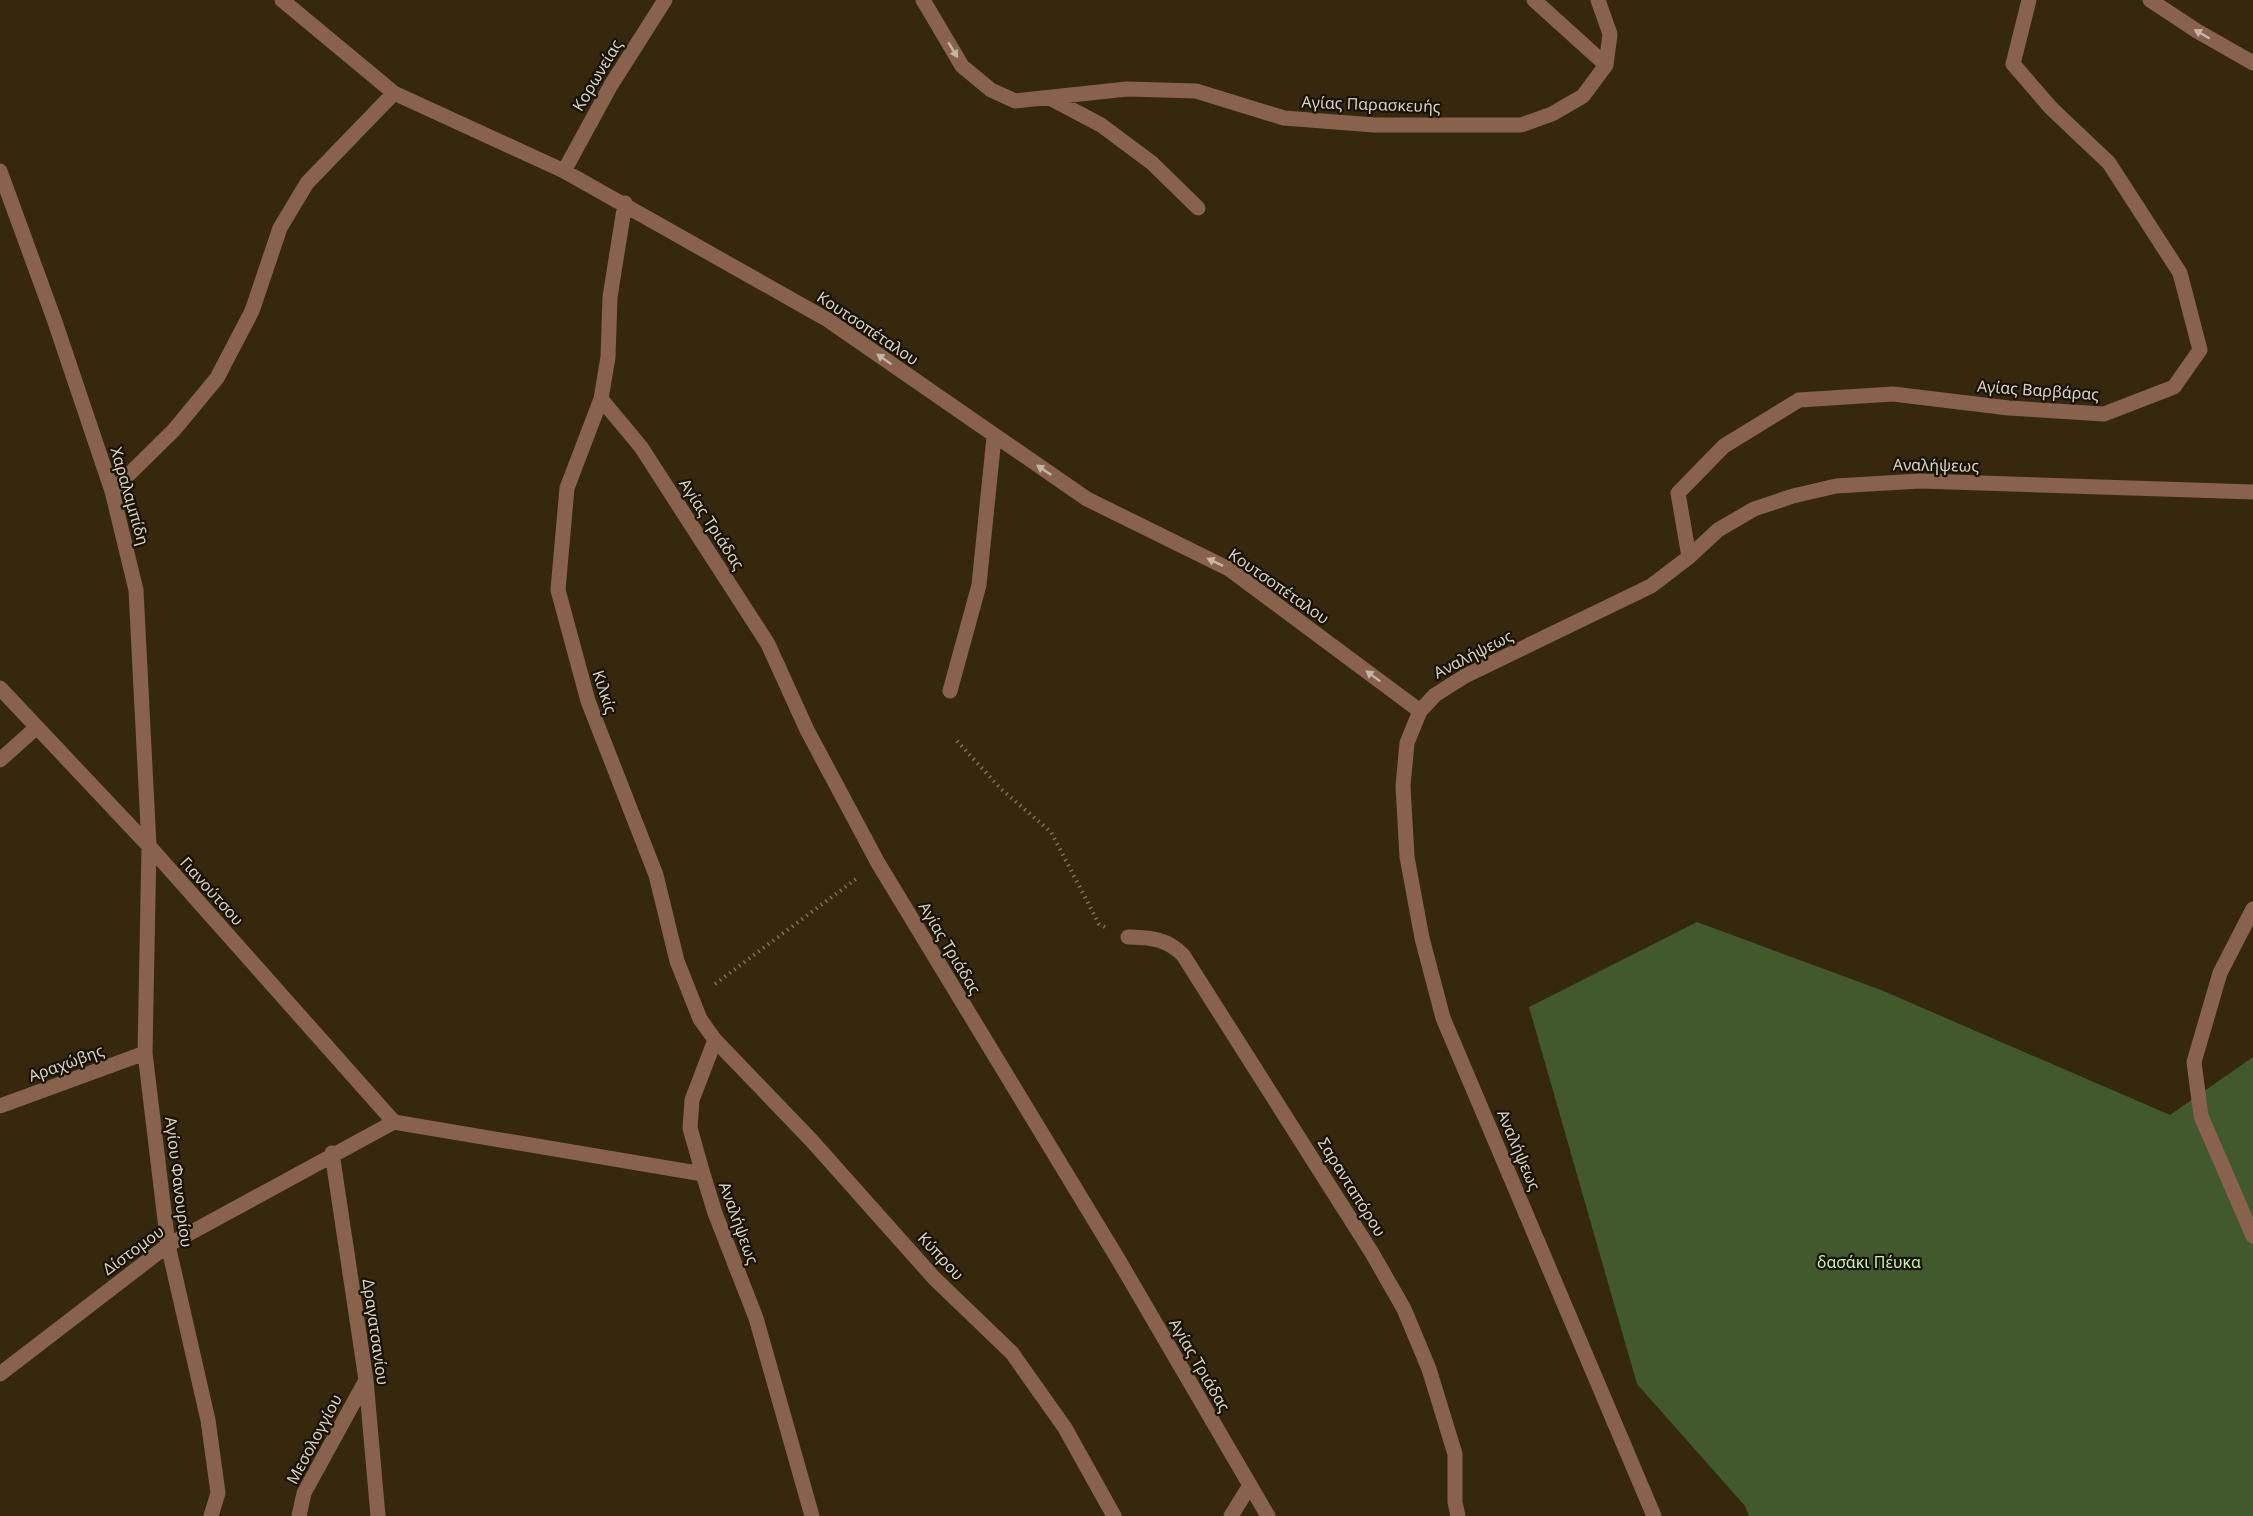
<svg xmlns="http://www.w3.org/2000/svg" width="2253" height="1516" viewBox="0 0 2253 1516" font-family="'Noto Sans',sans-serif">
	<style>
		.forest { fill: #41592d }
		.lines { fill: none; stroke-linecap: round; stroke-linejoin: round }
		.path { stroke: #7d725c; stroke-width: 4; stroke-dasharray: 1.5 4.5; stroke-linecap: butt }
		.minor { stroke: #89624d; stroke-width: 15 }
		.oneway { fill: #c6b6a6 }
		.labels { text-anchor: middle; stroke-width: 4.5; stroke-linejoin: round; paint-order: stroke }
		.street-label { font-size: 16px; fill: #dad2c3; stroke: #181207 }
		.park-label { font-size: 16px; fill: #c8f2aa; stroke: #181207 }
	</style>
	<rect width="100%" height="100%" fill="#35280d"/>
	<path class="forest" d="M1697,922l184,68 289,125 83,-58v459h-504l-4,-10 -108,-122 -108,-377z"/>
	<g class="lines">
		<path class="path" d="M957,741l44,48 50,43 48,92 6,3
			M715,984l141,-105"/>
		<path class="minor" d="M282,0l112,93 170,78 264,149 259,179 142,70 191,142
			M923,0l39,66 29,24 24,11 112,-12 69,2 88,27 90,7h147l31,-11 31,-18 23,-31 4,-31 -12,-34
			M1534,0l72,65
			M2150,0l47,31 56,32
			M1050,98l51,27 51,38 46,45
			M0,171l54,148 58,172 24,99 13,256 -4,207 23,192 40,175 10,73 -7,23
			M564,171l47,-86 54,-85
			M625,203l-15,94 -2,60 -7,42 -34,89 -9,102 30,111 68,174 21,86 23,58 15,21 -23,60 -2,28 13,46
			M601,399l40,48 127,197 39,86 71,133 240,396 150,257
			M112,491l62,-61 43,-52 35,-67 28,-83 27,-45 87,-90
			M1689,557l-11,-64 46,-47 75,-46 94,-6 116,14 95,6 70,-27 26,-37 -20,-77 -71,-110 -58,-55 -38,-44 16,-64
			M0,688l149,158 245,276
			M950,691l29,-106 15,-148
			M0,760l37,-33
			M2253,909l-33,64 -26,89 7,54 52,120
			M1128,937c23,1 38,1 55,18l189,298 32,56 25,60 26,85v48l3,14
			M715,1040l97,101 122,137 78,75 53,75 49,88
			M0,1106l145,-53
			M394,1122l309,52 12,39 41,105 56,198
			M332,1153l34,227 12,136
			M0,1374l168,-129 226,-123
			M299,1516l5,-23 62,-113
			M1231,1516l18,-29
			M1654,1516l-211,-498 -21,-80 -15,-81 -4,-71 4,-43 13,-32 15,-16 30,-19 186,-90 38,-29 29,-27 36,-21 39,-13 43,-10 84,-5 333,11"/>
	</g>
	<defs><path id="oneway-solid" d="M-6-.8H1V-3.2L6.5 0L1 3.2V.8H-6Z" transform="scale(1.5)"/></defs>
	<g class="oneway">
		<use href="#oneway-solid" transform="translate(2202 34) rotate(-150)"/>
		<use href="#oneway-solid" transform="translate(953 50) rotate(59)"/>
		<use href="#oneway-solid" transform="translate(884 359) rotate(-145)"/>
		<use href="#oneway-solid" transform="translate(1044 470) rotate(-146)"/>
		<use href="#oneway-solid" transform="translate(1215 562) rotate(-154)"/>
		<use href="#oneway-solid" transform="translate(1373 676) rotate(-143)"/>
	</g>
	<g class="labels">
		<g class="street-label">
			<text transform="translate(597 75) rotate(-59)" y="6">Κορωνείας</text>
			<text transform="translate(1371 104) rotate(2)" y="6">Αγίας Παρασκευής</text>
			<text transform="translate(868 328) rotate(34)" y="6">Κουτσοπέταλου</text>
			<text transform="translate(2038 390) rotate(4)" y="6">Αγίας Βαρβάρας</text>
			<text transform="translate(1936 465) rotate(1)" y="6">Αναλήψεως</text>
			<text transform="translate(130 496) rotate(74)" y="6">Χαραλαμπίδη</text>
			<text transform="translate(712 524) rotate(57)" y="6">Αγίας Τριάδας</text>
			<text transform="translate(1279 586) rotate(35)" y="6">Κουτσοπέταλου</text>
			<text transform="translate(1473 654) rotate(-27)" y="6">Αναλήψεως</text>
			<text transform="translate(605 692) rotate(72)" y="6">Κιλκίς</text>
			<text transform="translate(212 891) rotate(48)" y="6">Γιανούτσου</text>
			<text transform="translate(950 948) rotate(59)" y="6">Αγίας Τριάδας</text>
			<text transform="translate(66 1063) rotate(-20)" y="6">Αραχώβης</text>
			<text transform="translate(1519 1150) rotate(67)" y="6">Αναλήψεως</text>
			<text transform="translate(179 1182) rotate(83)" y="6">Αγίου Φανουρίου</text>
			<text transform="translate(1352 1187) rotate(58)" y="6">Σαρανταπόρου</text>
			<text transform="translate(739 1223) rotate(70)" y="6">Αναλήψεως</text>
			<text transform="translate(133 1250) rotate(-36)" y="6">Δίστομου</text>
			<text transform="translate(941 1256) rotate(47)" y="6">Κύπρου</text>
			<text transform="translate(376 1332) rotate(82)" y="6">Δραγατσανίου</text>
			<text transform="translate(1200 1365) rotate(60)" y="6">Αγίας Τριάδας</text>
			<text transform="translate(314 1439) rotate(-62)" y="6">Μεσολογγίου</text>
		</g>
		<g class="park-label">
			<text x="1869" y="1268">δασάκι Πέυκα</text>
		</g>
	</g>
</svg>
